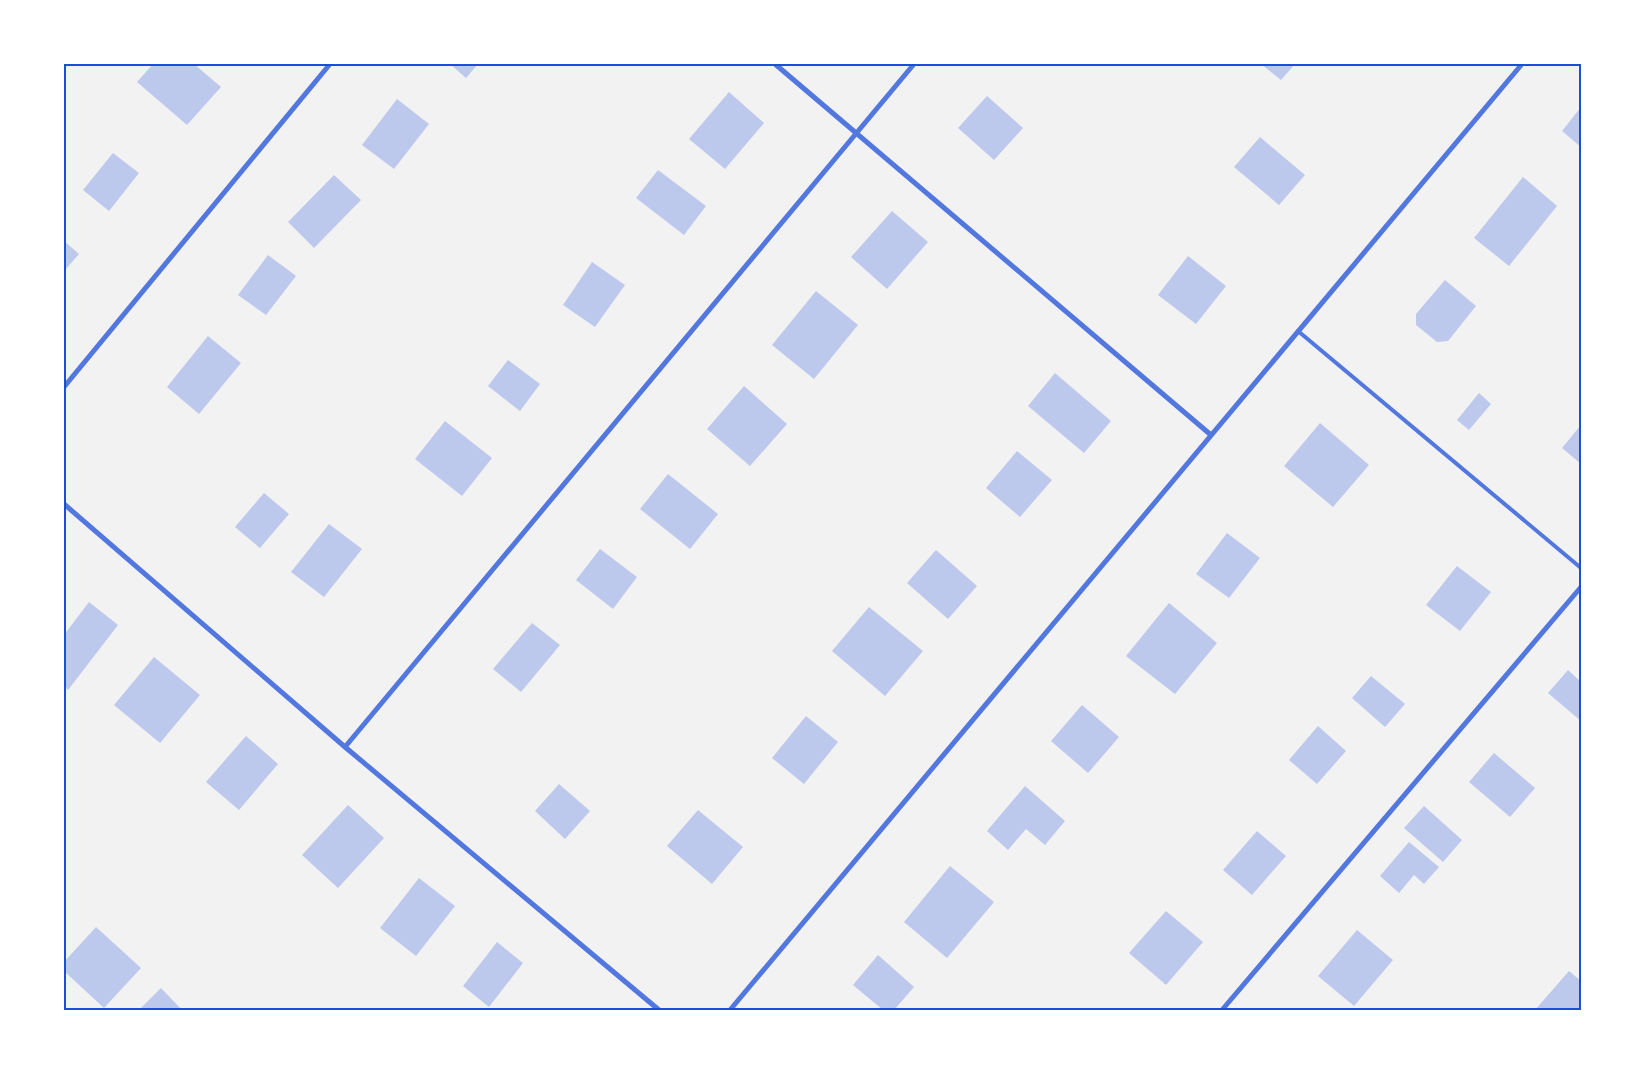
<svg xmlns="http://www.w3.org/2000/svg" width="1645" height="1074" viewBox="0 0 1645 1074" font-family="'Nunito Sans',sans-serif">
	<style>
		.building { fill: #bdc9ec }
		.lines { fill: none; stroke-linecap: round; stroke-linejoin: round }
		.service { stroke: #5277de; stroke-width: 4 }
		.minor { stroke: #5277de; stroke-width: 5 }
		.neatline { fill: none; stroke: #1d4ed8; stroke-width: 2 }
	</style>
	<rect width="100%" height="100%" fill="#f2f2f2"/>
	<path class="building" d="M153,64h41l27,23 -34,38 -50,-43z
		M450,64h28l-12,14z
		M1261,64h34l-14,16z
		M729,92l35,31 -39,46 -36,-30z
		M987,96l36,32 -29,32 -36,-32z
		M397,99l32,25 -35,45 -32,-24z
		M1581,107v40l-19,-16z
		M1260,137l45,38 -26,30 -45,-38z
		M113,153l26,20 -30,38 -26,-21z
		M658,170l48,36 -22,29 -48,-37z
		M334,175l27,25 -47,48 -26,-26z
		M1523,177l34,29 -48,60 -35,-28z
		M892,211l36,31 -41,47 -36,-32z
		M64,241l15,13 -15,17z
		M268,255l28,21 -30,39 -28,-20z
		M1188,256l38,30 -30,38 -38,-29z
		M592,262l33,23 -30,42 -32,-22z
		M1445,280l31,26 -28,35 -11,1 -21,-17v-11z
		M816,291l42,34 -44,54 -42,-34z
		M208,336l33,27 -42,51 -32,-27z
		M508,360l32,24 -20,27 -32,-25z
		M1055,373l56,48 -27,32 -56,-47z
		M744,386l43,38 -37,42 -43,-37z
		M1479,393l12,11 -22,26 -12,-10z
		M445,421l47,37 -30,38 -47,-37z
		M1320,423l49,42 -36,42 -49,-41z
		M1581,425v39l-19,-16z
		M1017,451l35,29 -32,37 -34,-29z
		M668,474l50,40 -28,35 -50,-40z
		M264,493l25,21 -29,34 -25,-21z
		M329,524l33,25 -38,48 -33,-25z
		M1227,533l33,25 -31,40 -33,-24z
		M600,549l37,28 -24,32 -37,-29z
		M936,550l41,36 -29,33 -41,-36z
		M1457,566l34,26 -31,39 -34,-26z
		M89,602l29,23 -50,65 -4,-4v-51z
		M1169,603l48,40 -42,51 -49,-38z
		M869,607l54,44 -38,45 -53,-45z
		M532,623l28,22 -39,47 -28,-23z
		M154,657l46,38 -40,48 -46,-38z
		M1568,670l13,12v39l-33,-28z
		M1371,676l34,28 -20,23 -33,-29z
		M1082,705l37,32 -31,36 -37,-32z
		M806,716l32,26 -34,42 -32,-26z
		M1318,726l28,25 -29,33 -28,-24z
		M246,736l32,28 -39,46 -33,-28z
		M1494,753l41,35 -25,29 -41,-35z
		M559,784l31,27 -25,28 -30,-28z
		M1025,786l40,35 -20,24 -19,-16 -18,21 -21,-19z
		M348,805l36,33 -46,50 -36,-33z
		M1424,806l38,34 -19,22 -39,-34z
		M698,810l45,37 -31,37 -45,-38z
		M1257,831l29,25 -34,39 -29,-25z
		M1409,842l30,25 -15,17 -10,-9 -15,18 -19,-17z
		M950,866l44,36 -47,56 -43,-36z
		M419,878l36,28 -39,50 -36,-28z
		M1166,911l37,31 -37,43 -37,-32z
		M96,927l45,41 -37,40 -40,-37v-9z
		M1357,930l36,30 -39,46 -36,-30z
		M497,942l26,21 -34,44 -26,-21z
		M878,955l36,32 -20,23h-11l-30,-25z
		M1569,971l12,10v29h-46z
		M161,988l21,22h-43z"/>
	<g class="lines">
		<path class="service" d="M1298,331l283,237"/>
		<path class="minor" d="M775,64l436,371
			M64,387l266,-323
			M64,504l281,243 314,263
			M345,747l569,-683
			M730,1010l792,-946
			M1222,1010l359,-423"/>
	</g>
	<rect width="1645" height="1074" fill="none" stroke="#ffffff" stroke-width="130"/>
	<rect x="65" y="65" width="1515" height="944" class="neatline"/>
</svg>
